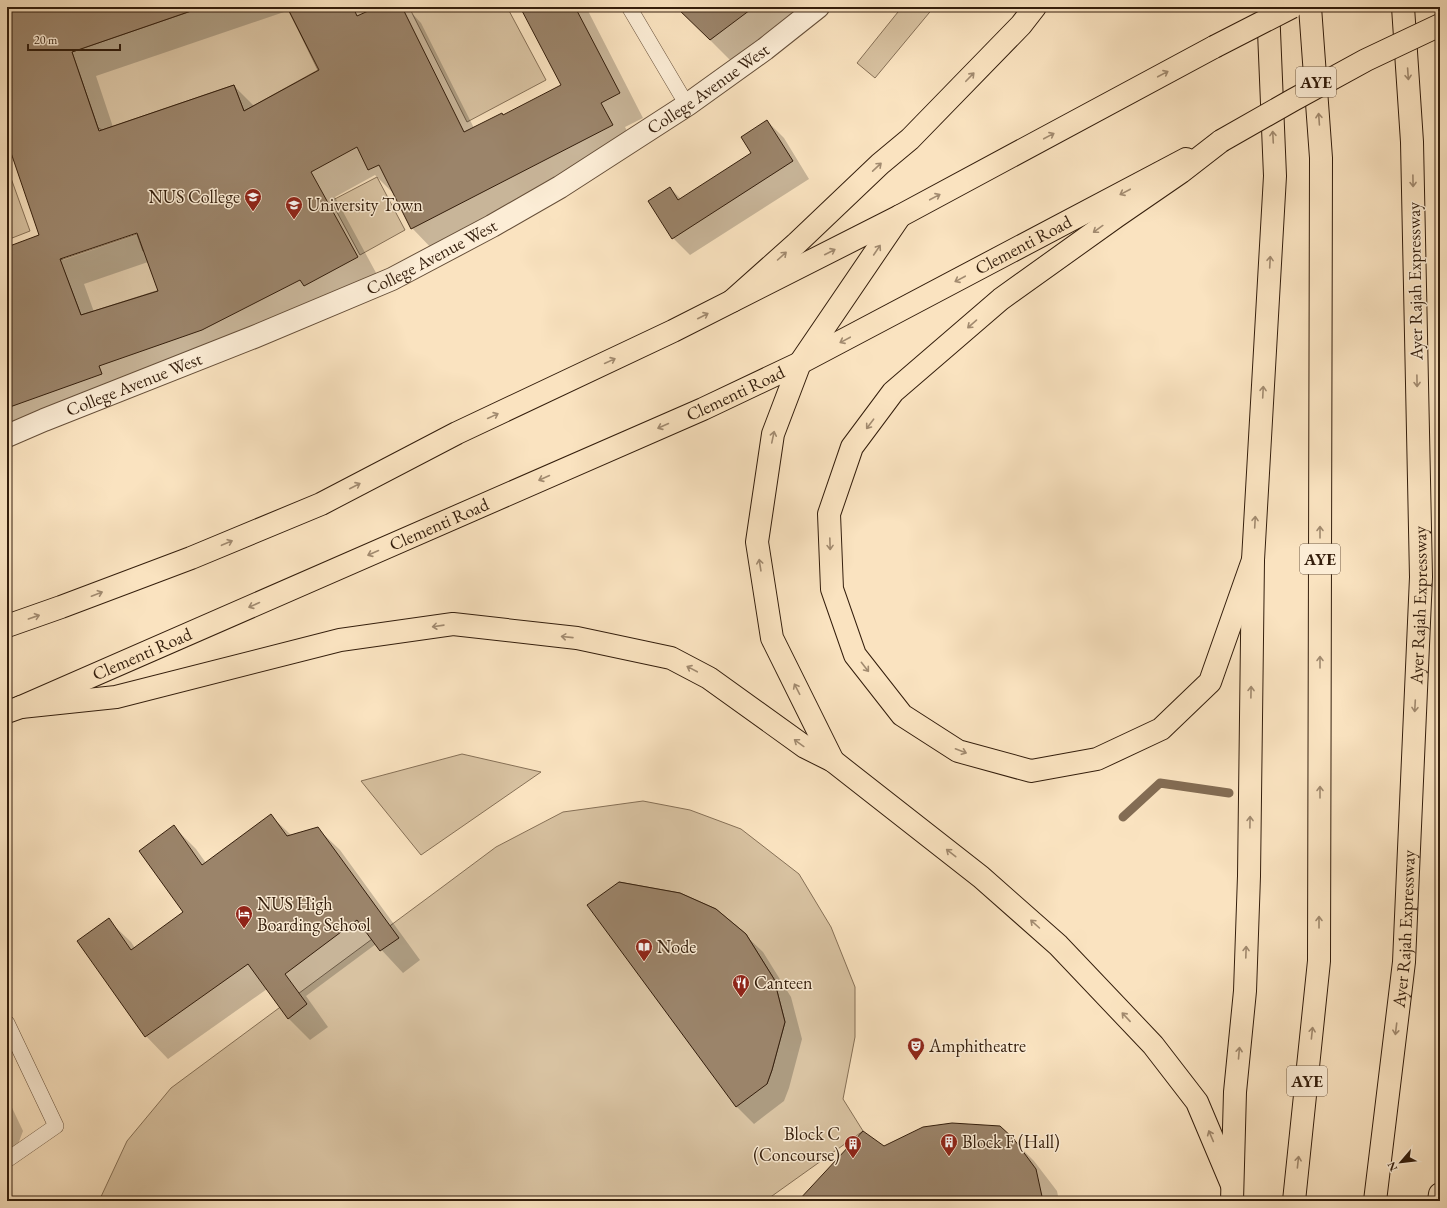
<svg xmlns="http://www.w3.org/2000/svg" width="1447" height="1208" viewBox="0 0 1447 1208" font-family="'EB Garamond',serif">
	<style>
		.green { fill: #d8c2a1; stroke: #867056; fill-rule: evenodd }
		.shadow { fill: #0003; fill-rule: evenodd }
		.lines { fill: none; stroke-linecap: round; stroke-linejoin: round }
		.stream { stroke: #836c53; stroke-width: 9 }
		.building { fill: #9b846a; stroke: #341e0c; fill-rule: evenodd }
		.lane-casing { stroke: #664f39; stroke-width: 16 }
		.street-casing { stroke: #664f39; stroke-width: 24 }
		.primary-casing { stroke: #341e0c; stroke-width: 24 }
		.highway-casing { stroke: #341e0c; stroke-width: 24 }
		.lane { stroke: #fcedd6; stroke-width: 15 }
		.street { stroke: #fcedd6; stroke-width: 22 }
		.primary { stroke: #fae3c0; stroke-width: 22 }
		.highway { stroke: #fae3c0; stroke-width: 22 }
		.primary-bridge-casing { stroke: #341e0c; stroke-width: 24; stroke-linecap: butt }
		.primary-bridge { stroke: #fae3c0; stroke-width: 22 }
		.oneway { stroke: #a18a6f }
		.labels { text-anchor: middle; stroke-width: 3; stroke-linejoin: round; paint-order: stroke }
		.shield { fill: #fcedd6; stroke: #705c49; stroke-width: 1 }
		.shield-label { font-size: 17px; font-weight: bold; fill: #341e0c }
		.street-label { font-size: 18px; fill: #341e0c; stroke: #fcedd6 }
		.poi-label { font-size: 18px; fill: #341e0c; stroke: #fcedd6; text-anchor: start }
	</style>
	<rect width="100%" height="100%" fill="#fae3c0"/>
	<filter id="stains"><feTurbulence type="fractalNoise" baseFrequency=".005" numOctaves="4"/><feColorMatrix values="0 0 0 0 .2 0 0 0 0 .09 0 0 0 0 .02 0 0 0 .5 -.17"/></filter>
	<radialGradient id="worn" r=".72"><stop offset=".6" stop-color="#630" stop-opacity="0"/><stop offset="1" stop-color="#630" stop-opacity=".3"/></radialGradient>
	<path class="green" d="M203,7h84l31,63 -74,41 -10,-26 -132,45 -4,-2 -26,-76z
		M409,7h98l39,73 -79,42z
		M902,7h32l-59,71 -18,-15z
		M7,167l23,64 -23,9z
		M377,177l28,53 -45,25 -29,-54z
		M137,234l6,17 42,31 -104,33 -21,-55z
		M462,754l79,18 -120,83 -60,-74z
		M643,801l47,9 51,19 58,45 32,53 24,60v50l-12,62 20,32 -98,70h-666l28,-60 44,-53 270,-200 55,-41 67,-35zM619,882l61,11 36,16 30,25 28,45 11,43 -13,48 -5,14z"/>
	<path class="shadow" d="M7,7h356l4,6 12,-6h27l15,16 53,105 30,-12 58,-30 -41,-79h65l57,111 -18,9 12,23 -201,103 -24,-25 -18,-34 -19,-19 -40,22 46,85 -374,159v-193l34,-12 -34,-98zM290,10l30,60 -66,36 -20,-20 -121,41 -17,-51zM141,231l1,2 -79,27v-2zM148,262l11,29 -65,21 -10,-28z
		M680,7h155l-56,45 -16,-13 -31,23 -47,-47z
		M767,121l17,17 25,41 -119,76 -17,-17 -3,-50 11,11 72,-46z
		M271,816l20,19 26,-7 23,22 80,110 -17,13 -27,-29 -70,52 22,31 -18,13 -22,-22 -21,-29 -99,70 -22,-23 -68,-95 30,-21 23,22 4,6 49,-36 -10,-85 22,22 10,14z
		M589,905l156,30 18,17 28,45 11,42 -13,49 -5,13 -30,23 -17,-17z
		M7,1097l16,34 -14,37 -2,1z
		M1000,1127l34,34 23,30 2,10h-259l84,-54z"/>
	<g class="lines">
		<path class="stream" d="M1123,817l37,-34 69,10"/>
	</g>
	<path class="building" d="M7,7h183l1,4 -119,41 27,79 135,-46 10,26 75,-41 -32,-63h66l4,9 20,-9h25l62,125 38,-19 1,2 58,-30 -41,-78h55l45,86 -19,10 12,22 -202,104 -32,-64 -11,5 -11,-23 -46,25 47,85 -54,29 -4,-6 -98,50 -103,36 3,8 -95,34v-161l32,-12 -32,-94zM137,233l21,58 -77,24 -21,-56z
		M676,7h78l-44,33z
		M767,120l26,41 -121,78 -24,-38 22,-14 8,13 73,-47 -10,-16z
		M271,814l16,22 31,-9 81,111 -19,13 -23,-31 -72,54 22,30 -19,15 -40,-55 -103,73 -68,-96 32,-23 22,32 52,-38 -44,-61 35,-26 28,40z
		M619,882l61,11 36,16 30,25 28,45 11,43 -13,48 -5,14 -31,23 -149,-202z
		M952,1123l48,3 13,12 23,31 7,32h-245l65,-70 21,15 39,-19z"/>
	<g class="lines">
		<defs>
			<path id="lane" d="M629,7l58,98
				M7,1023l49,103 -49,34"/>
			<g id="street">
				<path id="s1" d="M7,436l37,-16 210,-83 138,-58 100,-53 68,-39 127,-82 78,-56 53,-42"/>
			</g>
			<g id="primary">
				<path d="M7,626l54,-19 130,-49 130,-54 136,-71 216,-102 227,-115 314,-169"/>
				<path id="s2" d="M7,712l14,-5 682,-298 97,-46 386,-204"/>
			</g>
			<g id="highway">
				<path d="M1221,141l-40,31 -64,44 -116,83 -108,93 -41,55 -23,67 3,75 23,66 47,60 56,36 73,20 66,-12 64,-30 49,-47 43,-122"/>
				<path d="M732,301l65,-58 83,-79 30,-25 111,-114 14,-18"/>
				<path d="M21,707l95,-10 224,-57 113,-16 124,14 94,20 38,20 96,69 28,14 148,116 77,68 95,100 44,57 35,83"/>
				<path d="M833,761l-61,-123 -15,-96 16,-108 27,-71 100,-147"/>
				<path d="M1232,1201l3,-109 10,-101 4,-115 4,-316 22,-384 -7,-169"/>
				<path d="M1294,1201l25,-240 2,-803 -11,-151"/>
				<path id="s3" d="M1375,1201l29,-239 17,-385 -9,-435 -9,-135"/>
				<path d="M1439,1201l1,-7"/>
			</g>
		</defs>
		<use href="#lane" class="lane-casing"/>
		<use href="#street" class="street-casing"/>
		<use href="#primary" class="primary-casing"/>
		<use href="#highway" class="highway-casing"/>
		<use href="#lane" class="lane"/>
		<use href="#street" class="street"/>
		<use href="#primary" class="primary"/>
		<use href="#highway" class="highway"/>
		<defs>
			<path id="primary-bridge" d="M1214,47l78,-40
				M1221,141l72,-41 73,-40 74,-35"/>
		</defs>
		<use href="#primary-bridge" class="primary-bridge-casing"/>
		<use href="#primary-bridge" class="primary-bridge"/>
	</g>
	<defs><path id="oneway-shaft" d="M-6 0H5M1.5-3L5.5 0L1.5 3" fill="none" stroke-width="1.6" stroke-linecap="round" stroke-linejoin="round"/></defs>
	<g class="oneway">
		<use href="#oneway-shaft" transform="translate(1163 74) rotate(-28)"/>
		<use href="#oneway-shaft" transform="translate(1408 74) rotate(86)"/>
		<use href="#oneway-shaft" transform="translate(970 77) rotate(-46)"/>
		<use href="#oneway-shaft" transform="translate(1319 119) rotate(-94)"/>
		<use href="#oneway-shaft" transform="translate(1049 136) rotate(-28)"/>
		<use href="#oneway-shaft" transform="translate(1273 137) rotate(-93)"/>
		<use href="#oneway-shaft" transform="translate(877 167) rotate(-43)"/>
		<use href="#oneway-shaft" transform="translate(1413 181) rotate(89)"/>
		<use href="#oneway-shaft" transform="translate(1125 192) rotate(152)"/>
		<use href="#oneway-shaft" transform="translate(935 197) rotate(-28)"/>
		<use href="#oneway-shaft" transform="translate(1098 229) rotate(144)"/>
		<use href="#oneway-shaft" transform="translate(877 250) rotate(-56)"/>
		<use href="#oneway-shaft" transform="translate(830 252) rotate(-27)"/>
		<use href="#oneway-shaft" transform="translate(782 256) rotate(-42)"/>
		<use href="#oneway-shaft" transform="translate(1270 262) rotate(-87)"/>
		<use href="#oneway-shaft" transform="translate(960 279) rotate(152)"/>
		<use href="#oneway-shaft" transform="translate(703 316) rotate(-27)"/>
		<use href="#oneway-shaft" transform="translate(972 324) rotate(139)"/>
		<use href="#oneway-shaft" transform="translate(845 340) rotate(152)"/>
		<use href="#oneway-shaft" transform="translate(610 361) rotate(-25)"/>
		<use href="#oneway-shaft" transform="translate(1417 381) rotate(89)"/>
		<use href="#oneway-shaft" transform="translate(1263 392) rotate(-87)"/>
		<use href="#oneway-shaft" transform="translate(493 416) rotate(-25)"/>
		<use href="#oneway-shaft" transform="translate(870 424) rotate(127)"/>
		<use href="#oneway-shaft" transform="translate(663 426) rotate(156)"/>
		<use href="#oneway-shaft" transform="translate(773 437) rotate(-78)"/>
		<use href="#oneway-shaft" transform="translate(544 478) rotate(156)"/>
		<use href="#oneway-shaft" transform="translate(355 486) rotate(-27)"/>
		<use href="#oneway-shaft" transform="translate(1255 522) rotate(-87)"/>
		<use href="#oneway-shaft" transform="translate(1320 532) rotate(-90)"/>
		<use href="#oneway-shaft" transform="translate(227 543) rotate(-23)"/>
		<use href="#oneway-shaft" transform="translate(830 544) rotate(88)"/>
		<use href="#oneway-shaft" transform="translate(373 553) rotate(156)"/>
		<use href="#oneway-shaft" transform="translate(760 565) rotate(-99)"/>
		<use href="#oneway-shaft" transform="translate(97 594) rotate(-21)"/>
		<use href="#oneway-shaft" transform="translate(254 605) rotate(156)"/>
		<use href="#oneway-shaft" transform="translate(34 617) rotate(-19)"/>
		<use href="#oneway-shaft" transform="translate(438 626) rotate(172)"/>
		<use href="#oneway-shaft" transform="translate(567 637) rotate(-174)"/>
		<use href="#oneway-shaft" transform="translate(1320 662) rotate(-90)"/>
		<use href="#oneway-shaft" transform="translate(865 667) rotate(52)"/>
		<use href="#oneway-shaft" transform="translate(692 669) rotate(-152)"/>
		<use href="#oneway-shaft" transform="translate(797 689) rotate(-117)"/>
		<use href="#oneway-shaft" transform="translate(1251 692) rotate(-89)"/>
		<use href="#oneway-shaft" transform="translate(1415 706) rotate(93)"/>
		<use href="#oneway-shaft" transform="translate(799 743) rotate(-144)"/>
		<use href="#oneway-shaft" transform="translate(961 751) rotate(21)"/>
		<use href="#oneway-shaft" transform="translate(1320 792) rotate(-90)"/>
		<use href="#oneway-shaft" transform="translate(1250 822) rotate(-89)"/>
		<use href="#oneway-shaft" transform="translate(951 853) rotate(-142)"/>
		<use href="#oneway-shaft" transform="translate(1319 922) rotate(-90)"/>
		<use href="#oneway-shaft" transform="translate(1035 924) rotate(-138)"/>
		<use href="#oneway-shaft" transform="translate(1246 952) rotate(-88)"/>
		<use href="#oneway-shaft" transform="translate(1126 1017) rotate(-133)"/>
		<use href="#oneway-shaft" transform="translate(1396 1029) rotate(97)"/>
		<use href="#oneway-shaft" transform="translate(1312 1033) rotate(-84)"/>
		<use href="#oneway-shaft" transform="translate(1239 1053) rotate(-85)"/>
		<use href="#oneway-shaft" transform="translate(1211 1136) rotate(-113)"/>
		<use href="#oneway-shaft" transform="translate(1298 1162) rotate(-84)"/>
	</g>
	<defs>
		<symbol id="university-pin" viewBox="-11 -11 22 30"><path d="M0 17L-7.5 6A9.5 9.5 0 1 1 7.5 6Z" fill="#8f2418" stroke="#fcedd6"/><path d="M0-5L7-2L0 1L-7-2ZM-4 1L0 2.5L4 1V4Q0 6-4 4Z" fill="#fff"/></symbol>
		<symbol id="hotel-pin" viewBox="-11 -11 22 30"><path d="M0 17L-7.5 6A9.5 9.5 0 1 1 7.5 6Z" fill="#8f2418" stroke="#fcedd6"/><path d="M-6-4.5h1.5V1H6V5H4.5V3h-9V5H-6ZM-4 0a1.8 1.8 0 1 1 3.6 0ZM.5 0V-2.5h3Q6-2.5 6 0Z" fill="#fff"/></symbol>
		<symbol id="library-pin" viewBox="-11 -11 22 30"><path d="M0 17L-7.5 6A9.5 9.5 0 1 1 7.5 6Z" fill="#8f2418" stroke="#fcedd6"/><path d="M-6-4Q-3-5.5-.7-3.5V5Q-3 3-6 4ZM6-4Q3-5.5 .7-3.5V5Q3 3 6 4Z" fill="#fff"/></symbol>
		<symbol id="restaurant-pin" viewBox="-11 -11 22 30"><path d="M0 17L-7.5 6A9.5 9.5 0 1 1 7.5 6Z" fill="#8f2418" stroke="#fcedd6"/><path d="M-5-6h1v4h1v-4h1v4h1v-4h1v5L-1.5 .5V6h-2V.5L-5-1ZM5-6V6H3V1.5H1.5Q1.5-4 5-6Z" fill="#fff"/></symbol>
		<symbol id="theatre-pin" viewBox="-11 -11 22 30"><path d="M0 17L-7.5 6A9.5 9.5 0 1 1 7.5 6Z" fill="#8f2418" stroke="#fcedd6"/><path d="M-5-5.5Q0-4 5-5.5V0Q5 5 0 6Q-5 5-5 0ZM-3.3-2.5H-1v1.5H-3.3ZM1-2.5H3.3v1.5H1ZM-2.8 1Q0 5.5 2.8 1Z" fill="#fff"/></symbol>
		<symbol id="building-pin" viewBox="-11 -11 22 30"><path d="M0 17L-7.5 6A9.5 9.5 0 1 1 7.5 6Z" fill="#8f2418" stroke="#fcedd6"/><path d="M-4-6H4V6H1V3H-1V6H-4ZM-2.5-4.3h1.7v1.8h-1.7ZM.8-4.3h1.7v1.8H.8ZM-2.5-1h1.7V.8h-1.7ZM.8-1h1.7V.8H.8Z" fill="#fff"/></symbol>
	</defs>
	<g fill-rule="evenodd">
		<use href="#university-pin" x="243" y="187" width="20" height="27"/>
		<use href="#university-pin" x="284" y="195" width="20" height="27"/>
		<use href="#hotel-pin" x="234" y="904" width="20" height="27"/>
		<use href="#library-pin" x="634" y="937" width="20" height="27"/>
		<use href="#restaurant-pin" x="731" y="973" width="20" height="27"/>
		<use href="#theatre-pin" x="906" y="1036" width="20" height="27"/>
		<use href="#building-pin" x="939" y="1132" width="20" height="27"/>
		<use href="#building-pin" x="843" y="1134" width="20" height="27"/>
	</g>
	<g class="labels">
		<g class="shield">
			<rect x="1296" y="67" width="40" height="30" rx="3"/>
			<rect x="1300" y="544" width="40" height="30" rx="3"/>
			<rect x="1287" y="1066" width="40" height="30" rx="3"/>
		</g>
		<g class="shield-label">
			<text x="1316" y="88">AYE</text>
			<text x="1320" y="565">AYE</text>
			<text x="1307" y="1087">AYE</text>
		</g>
		<g class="street-label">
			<text dy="6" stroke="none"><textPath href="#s1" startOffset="785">College Avenue West</textPath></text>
			<text dy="6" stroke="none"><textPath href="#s2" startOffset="1119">Clementi Road</textPath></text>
			<text dy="6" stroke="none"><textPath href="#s1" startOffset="461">College Avenue West</textPath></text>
			<text transform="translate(1415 281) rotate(-91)" y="6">Ayer Rajah Expressway</text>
			<text dy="6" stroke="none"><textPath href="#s1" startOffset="137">College Avenue West</textPath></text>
			<text dy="6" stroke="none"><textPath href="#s2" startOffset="795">Clementi Road</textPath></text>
			<text dy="6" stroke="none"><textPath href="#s2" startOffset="471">Clementi Road</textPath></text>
			<text dy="6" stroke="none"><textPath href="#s3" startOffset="598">Ayer Rajah Expressway</textPath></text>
			<text dy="6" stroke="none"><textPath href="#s2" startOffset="147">Clementi Road</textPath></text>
			<text dy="6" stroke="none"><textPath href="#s3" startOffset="274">Ayer Rajah Expressway</textPath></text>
		</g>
		<g class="poi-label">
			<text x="240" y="203" text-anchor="end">NUS College</text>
			<text x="307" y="211">University Town</text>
			<text x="257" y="910">NUS High<tspan x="257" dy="21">Boarding School</tspan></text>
			<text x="657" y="953">Node</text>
			<text x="754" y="989">Canteen</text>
			<text x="929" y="1052">Amphitheatre</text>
			<text x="840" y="1140" text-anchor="end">Block C<tspan x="840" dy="21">(Concourse)</tspan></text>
			<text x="962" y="1148">Block F (Hall)</text>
		</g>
	</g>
	<rect width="1447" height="1208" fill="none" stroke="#fae3c0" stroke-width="24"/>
	<rect x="8" y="8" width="1431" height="1192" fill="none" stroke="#341e0c" stroke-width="2"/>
	<rect x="12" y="12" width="1423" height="1184" fill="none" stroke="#341e0c"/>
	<g transform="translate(1401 1162) rotate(242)" stroke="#fcedd6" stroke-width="3" paint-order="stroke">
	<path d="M0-3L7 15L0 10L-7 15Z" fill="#341e0c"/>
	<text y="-6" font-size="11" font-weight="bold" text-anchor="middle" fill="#341e0c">N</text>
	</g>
	<path d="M28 44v6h92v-6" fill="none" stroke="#341e0c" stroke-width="2"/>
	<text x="34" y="44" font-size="12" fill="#341e0c" stroke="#fcedd6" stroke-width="3" paint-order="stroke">20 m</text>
	<rect width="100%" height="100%" filter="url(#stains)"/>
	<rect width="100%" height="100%" fill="url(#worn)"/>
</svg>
